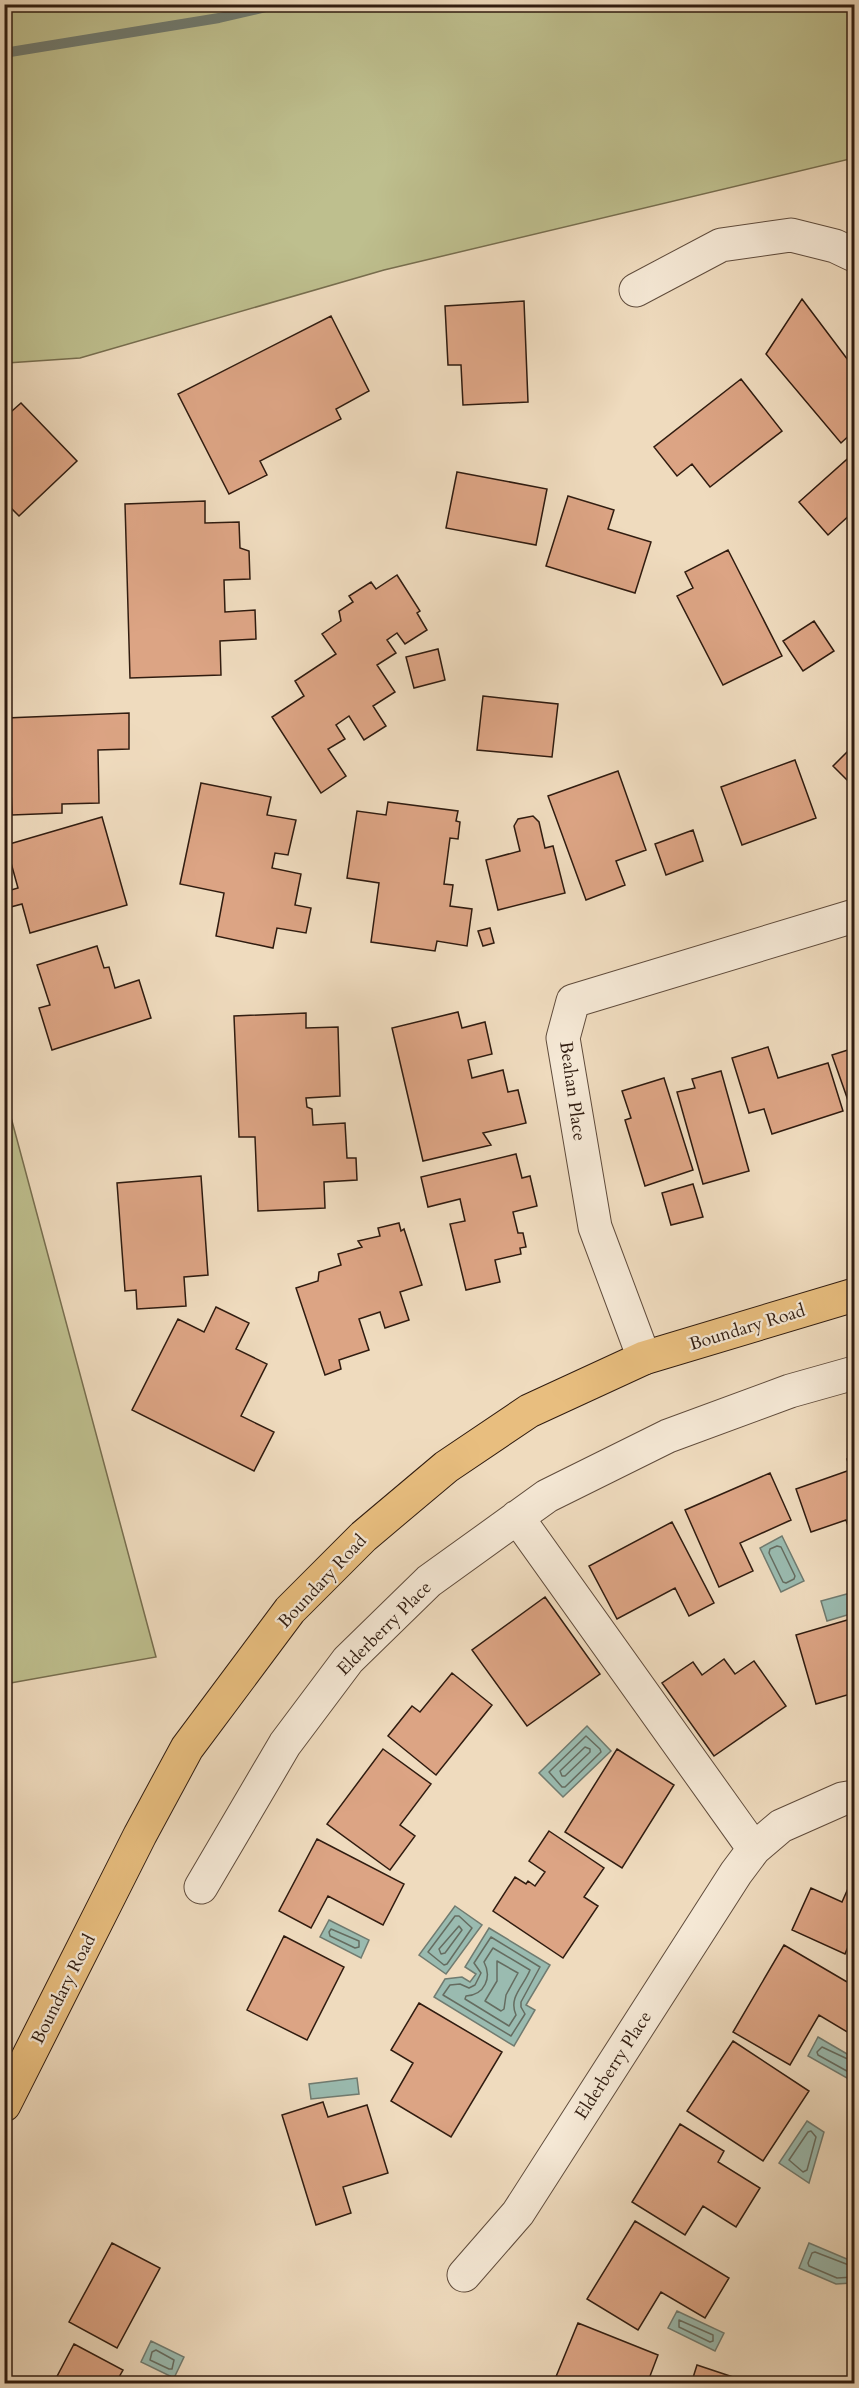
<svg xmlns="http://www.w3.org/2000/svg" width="859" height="2388" viewBox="0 0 859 2388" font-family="Cardo,serif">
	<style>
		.green { fill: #bebf8e; stroke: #776e4f; stroke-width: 1.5 }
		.water { fill: #9abbb0; stroke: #707b70; stroke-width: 1.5 }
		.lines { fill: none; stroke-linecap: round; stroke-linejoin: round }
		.shore { stroke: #656c60; stroke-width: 1.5 }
		.stream { stroke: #707b70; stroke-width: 10 }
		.building { fill: #dca484; stroke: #301c10; stroke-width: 1.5 }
		.minor-casing { stroke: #604c3c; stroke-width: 35 }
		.major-casing { stroke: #301c10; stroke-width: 35 }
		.minor { stroke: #f5e8d5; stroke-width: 33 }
		.major { stroke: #e8be7f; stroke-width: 33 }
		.labels { text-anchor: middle; stroke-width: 4.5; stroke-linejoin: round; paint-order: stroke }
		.street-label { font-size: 18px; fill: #301c10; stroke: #f5e8d5 }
	</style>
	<rect width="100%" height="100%" fill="#efdbbe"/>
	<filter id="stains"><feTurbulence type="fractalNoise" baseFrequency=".00333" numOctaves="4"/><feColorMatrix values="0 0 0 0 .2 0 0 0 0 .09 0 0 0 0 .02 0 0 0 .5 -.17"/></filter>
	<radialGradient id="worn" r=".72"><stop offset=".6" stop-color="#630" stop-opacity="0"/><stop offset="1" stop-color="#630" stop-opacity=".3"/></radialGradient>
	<path class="green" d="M5,4l849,1v153l-470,112 -304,88 -73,5 -2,3z
		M5,1095l151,562 -151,27h-1z"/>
	<path class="water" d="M782,1536l22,45 -23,11 -21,-44z
		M854,1592v21l-27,8 -6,-20z
		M587,1726l24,25 -48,46 -24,-24z
		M455,1906l27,19 -36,49 -27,-19z
		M329,1920l40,20 -8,18 -41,-21z
		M489,1928l61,37 -24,40 9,5 -21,36 -80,-49 11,-18 17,-2 8,5 6,-8 -11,-7z
		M818,2037l36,21v24l-46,-26z
		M357,2078l2,16 -48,5 -2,-15z
		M807,2121l17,11 -15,51 -30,-20z
		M809,2243l45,19 -2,21 -16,1 -37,-16z
		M677,2311l47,22 -9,18 -47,-23z
		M151,2341l33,16 -10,21 -33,-16z"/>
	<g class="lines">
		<path class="shore" d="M777,1546l4,1 14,29 -1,3 -8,4 -3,-1 -14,-29 1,-4z
			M586,1736l14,13 1,3 -36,35h-3l-13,-15z
			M585,1747l5,2v3l-25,24h-3l-2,-5z
			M455,1916h4l13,12 -25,36 -3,1 -16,-13z
			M459,1926l3,4 -17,23 -4,1 -2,-5z
			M331,1929l28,12v6l-4,1 -25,-12 -1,-4z
			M491,1937l49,30 -19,35v5l4,7 -14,22 -68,-41 7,-10 10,-1 9,4 6,-3 6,-12 -7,-10z
			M493,1948l37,22c-6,16 -22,27 -14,45l-7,11 -44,-27 1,-3c19,-1 26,-19 18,-34z
			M497,1961l21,12 -12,22 -2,14 -3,2 -16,-10 12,-20z
			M854,2062l-32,-15 -5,5 1,3 36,20
			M811,2131l5,6 -9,33 -4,2 -14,-12 19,-28z
			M854,2267l-39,-15 -3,1 -4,10 1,3 28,12 17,-1
			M679,2320l34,15v6l-3,1 -31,-15z
			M156,2350l18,10 -2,9h-3l-19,-9 2,-8z"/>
		<path class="stream" d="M4,53l215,-35 60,-14"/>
	</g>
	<path class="building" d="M802,299l52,69v63l-13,12 -75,-89z
		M524,301l4,101 -65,3 -2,-40h-13l-3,-59z
		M331,316l38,75 -33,18 5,10 -81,42 7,14 -38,19 -51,-100z
		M741,379l41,52 -72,56 -18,-23 -15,12 -23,-29z
		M21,403l56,58 -58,55 -15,-15v-83z
		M854,453v58l-26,24 -29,-33z
		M457,472l90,17 -11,56 -90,-17z
		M568,496l46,14 -6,19 43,13 -16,51 -89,-27z
		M205,501v22l34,-1 1,26 9,3 1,28 -26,1 1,32 30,-2 1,29 -36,2 1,34 -91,3 -5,-174z
		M728,550l54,106 -59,29 -46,-89 16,-8 -8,-16z
		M397,575l23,36 -3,2 10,17 -22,14 -8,-11 -10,7 9,13 -19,12 18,27 -22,14 13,20 -22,14 -15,-24 -13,9 9,14 -17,10 18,27 -25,17 -49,-76 32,-21 -9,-15 41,-27 -14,-20 19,-13 -2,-10 14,-9 -4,-6 22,-14 5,7z
		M814,621l20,30 -31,20 -20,-30z
		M438,649l7,31 -31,8 -8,-31z
		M483,696l75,8 -6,53 -75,-7z
		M129,713v36l-31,1 1,53 -37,1v9l-50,2 -1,-26h-7v-32h4l-2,-39z
		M854,745v34l-4,4 -17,-17z
		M795,760l21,58 -74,27 -21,-58z
		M618,771l28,79 -30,11 9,24 -39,15 -38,-104z
		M201,783l70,14 -4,18 29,5 -8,35 -13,-2 -3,15 29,6 -6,31 16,3 -5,25 -29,-5 -4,20 -57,-12 8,-43 -44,-9z
		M388,802l70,9 -2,10 4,1 -2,17 -8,-1 -6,46 9,1 -3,21 22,3 -5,37 -30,-5 -2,10 -64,-9 8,-59 -32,-5 10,-67 29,4z
		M533,816l6,6 6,26 8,-2 12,47 -67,17 -12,-50 34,-9 -6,-25 4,-7z
		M102,817l25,88 -97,28 -8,-29 -15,4 -3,-16 14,-4 -12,-43z
		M693,830l10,31 -37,14 -11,-31z
		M490,928l4,15 -11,3 -5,-15z
		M97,946l7,22 5,-1 6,21 24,-8 12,38 -99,32 -13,-42 11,-3 -13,-40z
		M458,1012l4,16 23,-6 7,32 -24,6 4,18 31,-8 5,22 10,-2 8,33 -43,10 8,12 -68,16 -31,-133z
		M306,1013v15l32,-1 2,69 -34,2 1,9 5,2 1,16 32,-2 2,35h9l1,22 -33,2 1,26 -67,3 -3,-74h-16l-5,-121z
		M768,1047l10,31 50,-15 15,48 -71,23 -8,-25 -15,4 -17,-55z
		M854,1048v57l-4,1 -18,-51z
		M721,1071l28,100 -46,13 -26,-92 18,-4 -3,-9z
		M664,1078l29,92 -48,16 -20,-66 6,-2 -9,-27z
		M516,1154l6,24 8,-2 7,30 -24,6 5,21h5l3,14 -6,1 1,6 -26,6 5,22 -34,8 -16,-66 15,-3 -5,-22 -32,8 -7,-30z
		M201,1176l7,99 -24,2 2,29 -49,3 -1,-19 -11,1 -8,-108z
		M693,1184l10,33 -32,8 -9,-32z
		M399,1223l2,8 3,-2 18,56 -22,7 9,28 -24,8 -5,-16 -21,7 10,31 -30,10 2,9 -16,6 -29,-87 22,-7 1,-9 22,-7 -3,-11 24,-7 -4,-6 22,-5 -2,-8z
		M216,1307l33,16 -13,26 31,15 -26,52 33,16 -20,39 -122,-61 46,-91 26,13z
		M854,1456v78l-3,1 -5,-15 -35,12 -15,-43 54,-19 -3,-11z
		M770,1473l21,47 -51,23 13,28 -34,16 -34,-77z
		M672,1522l42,81 -25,13 -14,-28 -58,31 -28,-53z
		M545,1597l55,77 -73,52 -55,-76z
		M854,1618v75l-38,11 -20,-69z
		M724,1659l11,15 19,-13 32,45 -72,50 -52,-73 31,-21 9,13z
		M452,1673l40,32 -56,70 -48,-39 24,-30 8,6z
		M383,1749l48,35 -31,41 15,11 -25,34 -63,-46z
		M617,1749l57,36 -52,83 -57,-36z
		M549,1831l55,37 -20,29 14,9 -35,52 -70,-47 22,-34 11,7 2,-3 7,5 10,-14 -16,-11z
		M317,1839l87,45 -21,41 -55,-29 -17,32 -32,-17z
		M854,1875v69l-4,-2 -5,12 -53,-24 19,-42 31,14z
		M284,1936l60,31 -37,73 -60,-30z
		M784,1945l70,41v50l-35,-21 -29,50 -57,-33z
		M419,2003l83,49 -51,85 -60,-36 22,-38 -22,-13z
		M733,2041l76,50 -46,70 -76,-50z
		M323,2102l5,15 39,-12 21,68 -45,14 8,26 -35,12 -34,-110z
		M680,2124l44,27 -6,11 42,26 -24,39 -33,-21 -18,29 -53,-33z
		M635,2221l94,57 -24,40 -44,-26 -23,38 -51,-31z
		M112,2243l48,25 -43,80 -48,-26z
		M578,2323l80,32 -11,29h-94z
		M74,2344l49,26 -8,14h-62z
		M854,2358v26h-9z
		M697,2365l36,12 -3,7h-39z"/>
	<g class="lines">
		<defs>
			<path id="minor" d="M636,290l85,-45 70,-10 44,11 19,9
				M644,1358l-49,-131 -32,-189 10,-37 281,-85
				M517,1517l237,332
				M201,1887l84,-143 63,-84 81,-79 118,-85 121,-60 122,-45 64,-18
				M464,2275l54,-62 218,-340 18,-24 27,-23 61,-27 12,-2"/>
			<path id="major" d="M4,2105l136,-270 47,-87 103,-138 74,-74 82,-69 83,-56 115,-53 210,-63"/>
		</defs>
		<use href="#minor" class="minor-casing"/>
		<use href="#major" class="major-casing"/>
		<use href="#minor" class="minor"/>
		<use href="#major" class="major"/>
	</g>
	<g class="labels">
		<g class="street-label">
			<text transform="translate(573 1091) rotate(82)" y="6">Beahan Place</text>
			<text transform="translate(747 1327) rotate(-17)" y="6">Boundary Road</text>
			<text transform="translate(322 1581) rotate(-47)" y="6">Boundary Road</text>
			<text transform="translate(384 1628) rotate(-45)" y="6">Elderberry Place</text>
			<text transform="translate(63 1989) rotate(-63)" y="6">Boundary Road</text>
			<text transform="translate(613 2065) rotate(-57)" y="6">Elderberry Place</text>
		</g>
	</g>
	<rect width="859" height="2388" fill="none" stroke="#efdbbe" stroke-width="24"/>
	<rect x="6" y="6" width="847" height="2376" fill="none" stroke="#301c10" stroke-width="3"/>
	<rect x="12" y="12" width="835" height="2364" fill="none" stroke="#301c10" stroke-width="1.5"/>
	<rect width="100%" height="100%" filter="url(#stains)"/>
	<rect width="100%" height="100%" fill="url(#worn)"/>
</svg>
